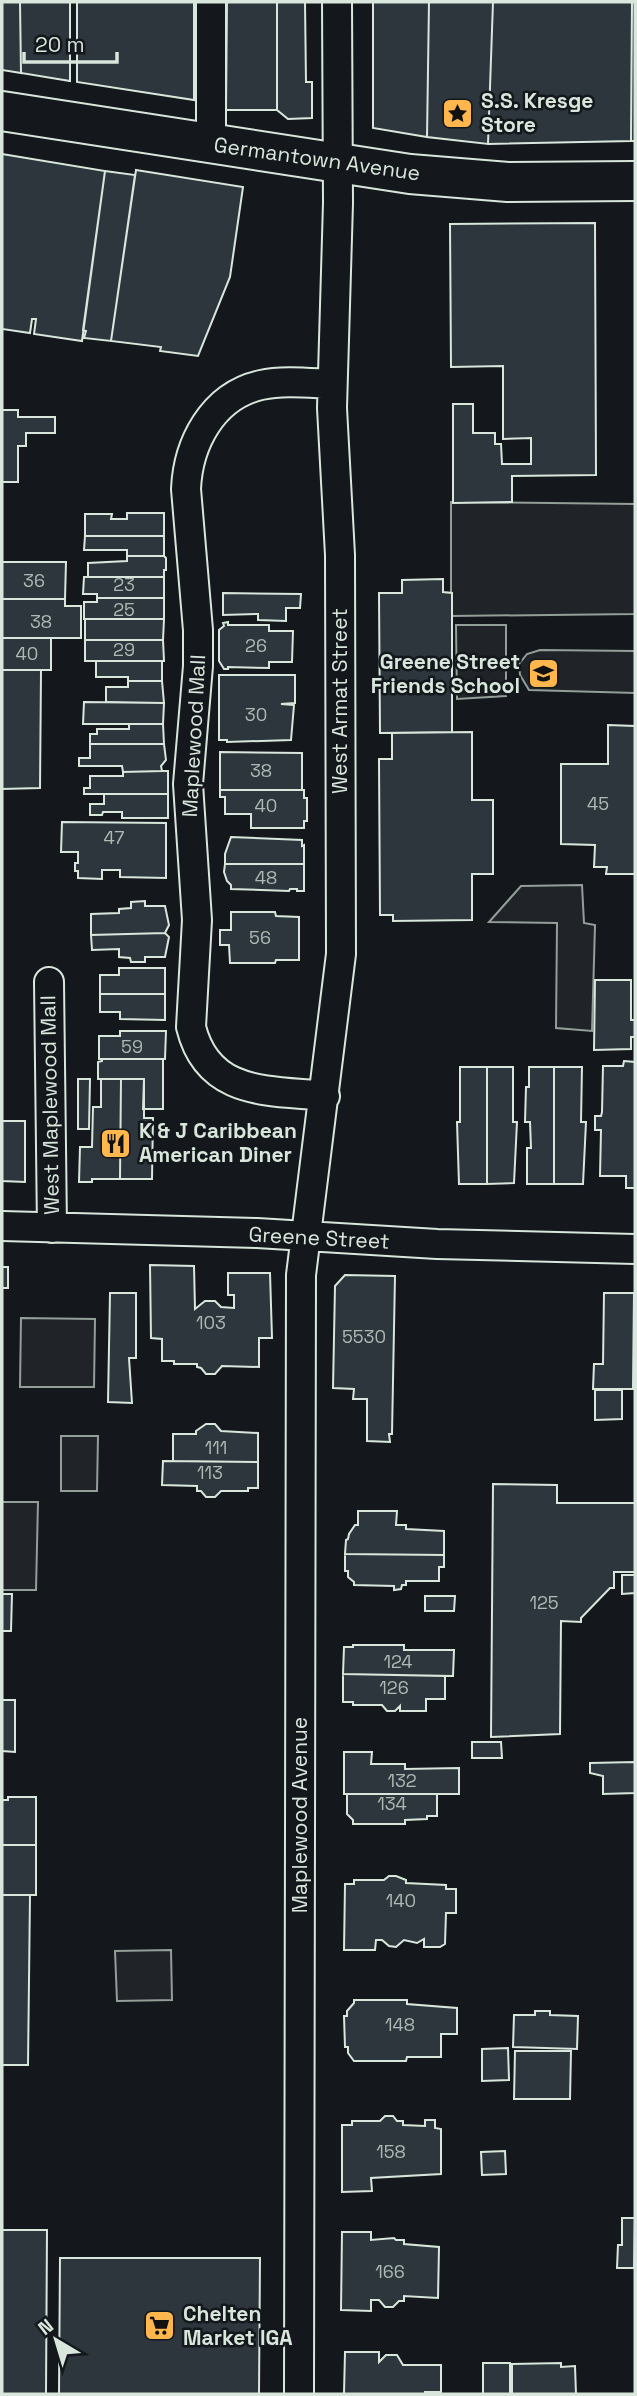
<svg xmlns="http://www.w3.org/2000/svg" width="637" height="2396" viewBox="0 0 637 2396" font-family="'Space Grotesk',sans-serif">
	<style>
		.green { fill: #202428; stroke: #939e99; stroke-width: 2 }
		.building { fill: #2c363c; stroke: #d8e6dc; stroke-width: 2 }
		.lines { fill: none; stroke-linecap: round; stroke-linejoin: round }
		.minor-casing { stroke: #d8e6dc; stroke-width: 32 }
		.primary-casing { stroke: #d8e6dc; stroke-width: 42 }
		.minor { stroke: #14181c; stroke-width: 28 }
		.primary { stroke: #14181c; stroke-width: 38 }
		.labels { text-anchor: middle; stroke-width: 5; stroke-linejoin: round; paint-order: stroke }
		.number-label { font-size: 18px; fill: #adbab4 }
		.poi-label { font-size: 21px; font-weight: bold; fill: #d8e6dc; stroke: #14181c; text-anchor: start }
		.street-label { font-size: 21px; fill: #d8e6dc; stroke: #14181c }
	</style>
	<rect width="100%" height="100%" fill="#14181c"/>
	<path class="green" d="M451,502l184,2v110l-184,2z
		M456,625h50v71l-49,3z
		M540,650l95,1v42l-106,-3 -9,-15 -1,-11 8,-10z
		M582,885l2,38 11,2 -3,106 -36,-3 1,-105 -68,-1 32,-36z
		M21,1318l74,1 -1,68h-74z
		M61,1436h37l-1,55h-36z
		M2,1502h36l-2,88h-34z
		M171,1950l1,50 -55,1 -2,-50z"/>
	<path class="building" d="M2,2h18l1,71 -19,-3z
		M20,2h50v79l-49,-8z
		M77,2h117v98l-117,-18z
		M227,2h50v108h-51z
		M277,2h28l1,80h6v36l-24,1 -11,-9z
		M373,2h56l-2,135 -54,-9z
		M429,2h64l-5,142 -61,-7z
		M493,2h139l-1,139 -143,3z
		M632,2h3v139h-4z
		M2,154l103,17 -23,170 -48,-7 2,-15h-4l-2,14 -28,-4z
		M136,170l107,17 -13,90 -32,79 -38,-5 1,-4 -50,-6z
		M105,171l30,4 -24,166 -27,-3 2,-7 -3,-1z
		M595,223l1,252 -84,1v26l-59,1v-99h20v29h22v11h6l1,20h29v-26l-28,1v-73l-52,1 -1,-143z
		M2,410h16v7h37v16h-29v13h-8v36h-16z
		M127,513h37v23h-79v-22h27l-1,5h16z
		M85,536h79v20h-37v-6h-43z
		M127,556h37l2,2v12h-2v7h-76v-14l39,-2z
		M2,562h64l-1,37h-63z
		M84,577h80v21h-67v-4h-14z
		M443,579v13l9,1v139l-72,1 -1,-140h23v-13z
		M223,593l78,1 -1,14h-14v13l-28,-1v-6l-35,1z
		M97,598h67v21h-80v-17h13z
		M2,599h63v7h16v32h-79z
		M85,619h79l-1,21h-78z
		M228,622v3h41v6h24l-1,31h-23v6l-41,-1v2h-4l-5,-8v-31l5,-4 -1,-3z
		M2,638h49v32h-49z
		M85,640h78l1,21h-79z
		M96,661h66v20h-34v-4h-32z
		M2,670h39l-1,118 -38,1z
		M219,675h76v28l-14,1 13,1 -3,35 -64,2v-2h-8z
		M128,681h34l2,22 -58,-1v-15h22z
		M84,702l80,1 -1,21h-80z
		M129,724h34l1,20h-74v-10h7v-5h32z
		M608,725l27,1v148h-29l1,-7h-13l1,-22 -34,-1v-80h47z
		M472,732v68h21v74h-21v46l-79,1v-6h-13l-1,-156h13v-26z
		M90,744h74l2,16 -5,6 1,5 -39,1 -1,-6h-43v-8h11z
		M220,752l82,1v37h-82z
		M162,771h6v23h-84v-6h6v-12h33v-4z
		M220,790h84v8h3v23h-3v7h-53v-14h-26v-17h-5z
		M104,794h64v24h-46v-6h-19l-1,3h-12v-11h14z
		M62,822l104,1v55l-46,-1v-7h-18v9l-24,-1v-7h-3v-8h3v-11h-17z
		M231,837l71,3v6l2,-1v19h-79v-10z
		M225,864h79v27h-7v-2h-7l-1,2 -58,-2v-4l-4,-4 -3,-9z
		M145,901v5h20l4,19 -4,8 -74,2v-21l28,-1v-4l12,-1v-6z
		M231,912h44l1,4 23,1v43h-23l-1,3h-45l-1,-18h-9v-15h11z
		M165,933l4,4 -4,20h-20v5h-14l-1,-4 -11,-1v-8l-27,1 -1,-15z
		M119,968h46v26h-65v-19h19z
		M595,980h36v40h4v17h-4v12l-37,1z
		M100,994h65v26l-45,-1v-7h-20z
		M120,1031h46l-1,28h-66v-23h21z
		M102,1059h61v50h-20l1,-30h-46v-17l4,-1z
		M624,1061l11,1v126h-9v-12h-26l1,-46h-6v-14h6l1,-4 1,-46h20z
		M460,1067h27v117h-28l-2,-62h3z
		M487,1067h26v55h4l-3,61 -27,1z
		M529,1067h25v117h-27v-36h4l-1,-26h-5l1,-35h3z
		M554,1067h28l-1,55h5l-3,62h-29z
		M78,1079h12l-1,50h-11z
		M101,1079h20l-1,100h-28v3h-13l1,-35h12l1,-40h8z
		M121,1079h23v39h9l-1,61h-32z
		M2,1121h23v61l-23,-1z
		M150,1265l44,1 1,43 10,-8h10l6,6 13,1v-13h-6v-22h42l2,65h-13v29l-37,-1 -7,8h-9l-5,-6 -4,-1v-3h-23v-3h-12v-22l-11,-1z
		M2,1267h6v21h-6z
		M345,1275l50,1 -3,158h-3l1,8 -23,-1v-42h-14l1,-10 -21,-1 2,-102z
		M110,1293h26v65h-7l3,45 -24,-1z
		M604,1293h30l-1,96h-40l1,-25h9z
		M634,1293h1v96h-2z
		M595,1390h27v29l-27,1z
		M206,1424h9l6,7 37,2v29l-85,-1v-27h23v-3z
		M163,1461l95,1v26h-10v3h-27l-6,6h-9l-5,-6h-4v-5l-35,-1z
		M493,1484l64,1v18h78v69h-21v16h-4l-29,30v4l-20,-1 -1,113 -69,3z
		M358,1511h39l-1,14h10v4l38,2v24l-99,-1 1,-14 2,-1 1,-5 6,-9h3z
		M345,1554l99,1v12h-5v14h-33v4h-4l-1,4 -7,1v-4l-40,-1v-3l-6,-5v-6h-3z
		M622,1575h13v18l-13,1z
		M2,1594h10l-1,37h-9z
		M425,1596h30l-1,15h-29z
		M353,1645h51v5h50l-1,26 -110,-2 1,-27h9z
		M343,1674l102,2v23h-19v12h-26v-5l-5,5h-8l-5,-6h-29v-3h-10z
		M2,1700h13v52l-13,-1z
		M472,1742h29l1,16h-30z
		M344,1752h28l-1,12h34v5l54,-1v26h-115z
		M635,1762v31l-32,1v-18l-13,-3v-10z
		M347,1794h90v22h-10v3l-22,1v4h-52v-4l-6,-6z
		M8,1797h28v48h-34v-45h6z
		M2,1845h34v50h-34z
		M389,1876h7l10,4v3l40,2v4h10v24h-10l-1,31 -5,3h-16v-8l-7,4 -13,-3 -8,7 -7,-1 -7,-6h-6l-1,10h-31l1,-66h9v-4h30z
		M2,1895h28l-2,170h-26z
		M354,2000h53v4l50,4v26h-16v23h-34l-1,4h-52l-6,-8v-6h-3l-1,-31h3v-5l7,-8z
		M535,2011h15v4l28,1 -1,33 -64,-2 1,-32h21z
		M508,2048l1,32 -27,1v-32z
		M515,2051h56l-1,48h-56z
		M385,2116h8l4,5h6v4l22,1v-6h10v8l6,1v45l-70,4 1,13 -30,1v-67h10v-4h28z
		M505,2151l1,23 -24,1 -1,-23z
		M622,2218h13l-1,50h-17l1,-23h4z
		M2,2230h45l-1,164h-44z
		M342,2232h29v8l23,-2 2,2h8v4l35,3 -1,51 -34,-2v5h-5l-6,6h-8l-6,-7h-8v11l-30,-1z
		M60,2258h200l-1,136h-200z
		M345,2352h34v10l7,-7h11l6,10h38v27h-16v2h-81z
		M483,2363h27v31h-27z
		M561,2363v4l14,-1 1,28h-64v-30z"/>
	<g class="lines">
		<defs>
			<path id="minor" d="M211,2v142
				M49,982l3,246
				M325,1096c-57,-6 -117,0 -134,-69l6,-107 -9,-136 10,-118v-36l-12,-141c2,-45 26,-93 75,-104 22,-5 48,-2 71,-1
				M2,1226l255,7 180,11 198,5
				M299,2394l2,-1119 40,-321 -1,-399 -8,-147 6,-205 -1,-201"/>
			<path id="primary" d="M2,111l408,63 98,8 127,-1"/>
		</defs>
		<use href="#minor" class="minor-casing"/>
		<use href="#primary" class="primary-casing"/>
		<use href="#minor" class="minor"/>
		<use href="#primary" class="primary"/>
	</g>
	<defs>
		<symbol id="sight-square" viewBox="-11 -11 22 22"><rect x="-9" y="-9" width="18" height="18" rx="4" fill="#ffb74d" stroke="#14181c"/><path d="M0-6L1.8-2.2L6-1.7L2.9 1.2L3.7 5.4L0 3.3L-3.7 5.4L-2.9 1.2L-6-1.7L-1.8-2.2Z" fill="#111"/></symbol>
		<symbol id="school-square" viewBox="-11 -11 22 22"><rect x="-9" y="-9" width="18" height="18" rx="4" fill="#ffb74d" stroke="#14181c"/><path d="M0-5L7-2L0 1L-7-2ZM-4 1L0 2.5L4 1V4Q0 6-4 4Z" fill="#111"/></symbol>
		<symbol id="restaurant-square" viewBox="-11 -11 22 22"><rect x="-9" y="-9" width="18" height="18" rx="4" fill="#ffb74d" stroke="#14181c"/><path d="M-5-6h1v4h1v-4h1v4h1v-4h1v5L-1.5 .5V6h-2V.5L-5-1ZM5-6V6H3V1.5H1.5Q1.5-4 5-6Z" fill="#111"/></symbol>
		<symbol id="supermarket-square" viewBox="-11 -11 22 22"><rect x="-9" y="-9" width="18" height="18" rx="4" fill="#ffb74d" stroke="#14181c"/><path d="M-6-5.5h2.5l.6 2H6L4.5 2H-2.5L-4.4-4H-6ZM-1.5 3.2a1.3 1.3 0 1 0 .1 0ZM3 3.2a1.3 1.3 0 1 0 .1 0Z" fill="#111"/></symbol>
	</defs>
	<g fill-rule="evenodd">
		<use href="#sight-square" x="440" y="96" width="35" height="35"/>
		<use href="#school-square" x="526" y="656" width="35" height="35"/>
		<use href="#restaurant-square" x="98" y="1126" width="35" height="35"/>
		<use href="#supermarket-square" x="142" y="2308" width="35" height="35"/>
	</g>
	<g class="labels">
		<g class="number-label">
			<text x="34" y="587">36</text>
			<text x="124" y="591">23</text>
			<text x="124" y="616">25</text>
			<text x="41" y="628">38</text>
			<text x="256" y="652">26</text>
			<text x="124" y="656">29</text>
			<text x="27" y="660">40</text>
			<text x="256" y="721">30</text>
			<text x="261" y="777">38</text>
			<text x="598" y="810">45</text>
			<text x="266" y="812">40</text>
			<text x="114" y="844">47</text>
			<text x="266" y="884">48</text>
			<text x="260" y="944">56</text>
			<text x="132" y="1053">59</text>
			<text x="211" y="1329">103</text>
			<text x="364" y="1343">5530</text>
			<text x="216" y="1454">111</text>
			<text x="210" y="1479">113</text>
			<text x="544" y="1609">125</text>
			<text x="398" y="1668">124</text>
			<text x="394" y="1694">126</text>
			<text x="402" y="1787">132</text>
			<text x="392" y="1810">134</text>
			<text x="401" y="1907">140</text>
			<text x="400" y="2031">148</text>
			<text x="391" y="2158">158</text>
			<text x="390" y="2278">166</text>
		</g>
		<g class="poi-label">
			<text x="481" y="108">S.S. Kresge<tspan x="481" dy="24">Store</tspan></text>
			<text x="520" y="669" text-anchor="end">Greene Street<tspan x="520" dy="24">Friends School</tspan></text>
			<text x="139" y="1138">K &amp; J Caribbean<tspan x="139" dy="24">American Diner</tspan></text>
			<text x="183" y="2321">Chelten<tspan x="183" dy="24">Market IGA</tspan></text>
		</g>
		<g class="street-label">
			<text transform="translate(317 159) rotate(8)" y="7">Germantown Avenue</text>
			<text transform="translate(340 701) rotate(-90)" y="7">West Armat Street</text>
			<text transform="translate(194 736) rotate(-87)" y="7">Maplewood Mall</text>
			<text transform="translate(50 1105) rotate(-91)" y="7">West Maplewood Mall</text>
			<text transform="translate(319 1238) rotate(3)" y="7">Greene Street</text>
			<text transform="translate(300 1815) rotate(-90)" y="7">Maplewood Avenue</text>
		</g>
	</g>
	<rect width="637" height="2396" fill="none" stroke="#d8e6dc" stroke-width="7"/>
	<g transform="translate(56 2340) rotate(322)" stroke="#14181c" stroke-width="5" paint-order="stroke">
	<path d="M0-5L12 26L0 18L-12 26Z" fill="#d8e6dc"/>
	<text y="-10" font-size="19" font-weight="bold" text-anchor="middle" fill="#d8e6dc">N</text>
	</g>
	<path d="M24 52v10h93v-10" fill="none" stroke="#d8e6dc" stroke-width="3.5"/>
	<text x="35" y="52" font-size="21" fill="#d8e6dc" stroke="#14181c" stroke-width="5" paint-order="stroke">20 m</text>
</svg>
